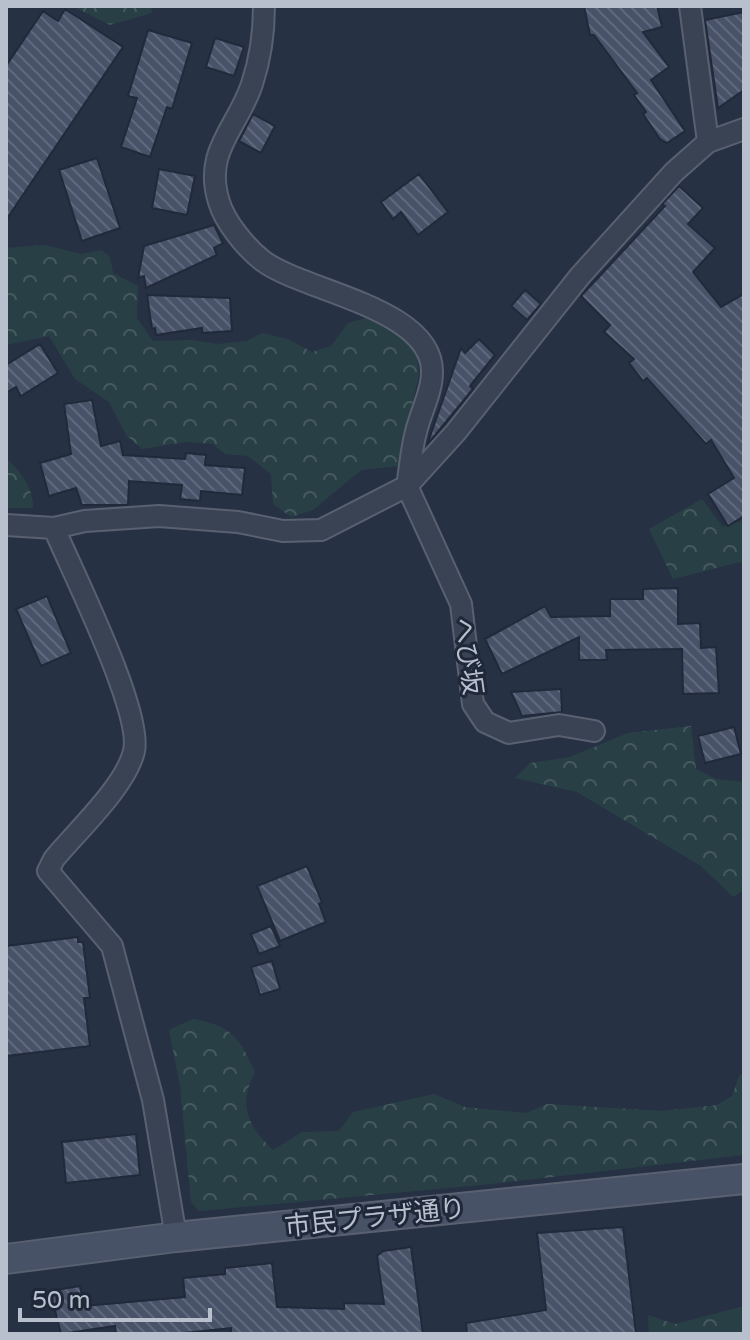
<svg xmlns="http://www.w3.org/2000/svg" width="750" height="1340" viewBox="0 0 750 1340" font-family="'Varela Round','Noto Sans JP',sans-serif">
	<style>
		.forest { fill: url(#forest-crowns) }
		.building { fill: url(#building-back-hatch); stroke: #212a3b; stroke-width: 2 }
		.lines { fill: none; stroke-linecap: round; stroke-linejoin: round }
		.street-casing { stroke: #596171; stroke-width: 24 }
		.secondary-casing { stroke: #596171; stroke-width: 32 }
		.street { stroke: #3a4353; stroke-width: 20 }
		.secondary { stroke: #485267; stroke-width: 28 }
		.labels { text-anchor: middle; stroke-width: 6; stroke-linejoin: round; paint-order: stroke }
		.street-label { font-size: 26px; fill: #b8bfcd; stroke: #1f2839 }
	</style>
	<defs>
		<pattern id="forest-crowns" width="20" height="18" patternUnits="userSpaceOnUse" patternTransform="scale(2)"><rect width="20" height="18" fill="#284045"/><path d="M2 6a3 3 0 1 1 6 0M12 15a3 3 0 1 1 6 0" fill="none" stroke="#455a5f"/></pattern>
		<pattern id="building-back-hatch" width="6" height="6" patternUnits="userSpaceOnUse" patternTransform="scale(2)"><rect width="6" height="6" fill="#485268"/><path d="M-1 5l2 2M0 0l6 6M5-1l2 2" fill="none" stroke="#60697c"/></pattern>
	</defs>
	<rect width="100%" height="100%" fill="#263144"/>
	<path class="forest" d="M72,6h79l1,7 -42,12z
		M45,245l36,9 21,-4 8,7 3,16 25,13 -1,32 16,23 39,-1 26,4 29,-3 15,-8 26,6 24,13 19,-6 17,-23 22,-6 21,9 25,26 3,22 -20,92 -38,4 -48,40 -22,7 -18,-13 -2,-30 -23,-18 -23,-2 -12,-10 -27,-2 -44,7 -16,-14 -17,-33 -34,-23 -26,-43 -43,9v-97z
		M6,458c15,15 27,28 27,50h-27z
		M702,499l21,28 21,-7v41l-71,18 -24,-50z
		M691,726l5,43 20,10 28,3v108l-11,7 -32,-31 -124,-74 -62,-14 15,-15 40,-6 58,-24z
		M193,1019c39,7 46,18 62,53 -17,33 -8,53 18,78l29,-18 37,-1 14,-19 81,-18 31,13 61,6 21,-9 115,7 55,-6 15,-9 7,-20 5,-4v83l-263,30 -282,26 -8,-9 -11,-116 -11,-56z
		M744,1306v28h-95l-1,-19 27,9z"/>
	<path class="building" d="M584,6h73l5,21 -19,5 26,35 -18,13 34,51 -18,12 -7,-4 -17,-25 3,-2 -12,-17 3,-2 -43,-58h-4z
		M65,9l58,38 -117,173v-154l37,-55 15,10z
		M744,12v78l-26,18 -13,-88z
		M148,30l44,13 -20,66 -5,-2 -17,50 -29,-10 16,-49 -9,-2z
		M215,38l29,9 -10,29 -28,-9z
		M253,114l22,12 -14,27 -22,-12z
		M97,158l23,70 -38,13 -23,-71z
		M159,169l36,7 -8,39 -35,-7z
		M419,174l29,38 -30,23 -17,-23 -8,7 -12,-17z
		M679,186l24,22 -15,16 27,24 -22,24 28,35 23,-13v222l-16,10 -20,-32 26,-16 -23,-38 -5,4 -59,-66 -4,3 -14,-18 5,-4 -30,-27 6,-7 -29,-29 84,-90 -3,-2z
		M214,225l9,18 -9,5 3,7 -71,33 -2,-12 -6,2 6,-32z
		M525,290l16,14 -14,16 -16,-14z
		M147,295l83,3 2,33 -30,2v-5l-46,7 -1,-7 -3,1z
		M479,339l16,16 -25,31 3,3 -46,56 34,-97 4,5z
		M40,344l18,29 -37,23 -5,-9 -10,6v-28z
		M92,400l9,46 19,-5 3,14 62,4 1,-6 20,2 -1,10 40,3 -3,27 -41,-4 -1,10 -20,-2 2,-14 -53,-4 -1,24h-46l-6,-17 -27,8 -9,-33 31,-9 -7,-50z
		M678,588v36l22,-1 1,25 15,-1 3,46 -36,1 -1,-45 -76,1 1,10h-28v-23l-77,37 -17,-35 60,-33 6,11 59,-1v-17h33v-10z
		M47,596l24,57 -30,13 -25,-57z
		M561,689l1,23 -40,4 -11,-24z
		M734,727l7,27 -36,9 -7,-27z
		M307,866l15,36 -3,2 7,18 -46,19 -23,-55z
		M271,926l9,20 -21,8 -8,-20z
		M78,937v5h5l7,56h-6l6,48 -84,10v-110z
		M272,961l8,28 -20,6 -9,-28z
		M136,1134l4,41 -74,8 -4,-41z
		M623,1227l13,106 -169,1 -1,-11 80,-13 -9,-77z
		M411,1247l12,87h-192v-6l-57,6h-58l-1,-8 -54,8 -11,-43 30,-5 4,20 101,-9 -2,-19 42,-4v-6l47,-5 5,44 67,2v-6l40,1 -7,-48 6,-5z"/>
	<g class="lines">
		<defs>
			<path id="street" d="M264,6c0,25 -4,54 -12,78 -15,45 -49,67 -33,118 6,20 27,46 44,59 42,31 171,47 169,112 0,19 -12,41 -16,59 -5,18 -6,37 -9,54
				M690,6l18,136
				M407,486l54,118 12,100 12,18 24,11 50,-8 35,6
				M6,525l48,3 31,-7 74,-5 79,6 45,9 38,-1 86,-44 49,-54 124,-156 94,-104 34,-30 36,-13
				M54,528c18,43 89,184 80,223 -8,35 -57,80 -80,108l-6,12 64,75 41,154 23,137"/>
			<path id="secondary" d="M6,1259l170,-22 568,-58"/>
		</defs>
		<use href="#street" class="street-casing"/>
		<use href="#secondary" class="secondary-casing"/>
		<use href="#street" class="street"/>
		<use href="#secondary" class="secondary"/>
	</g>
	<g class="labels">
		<g class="street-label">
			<text transform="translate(468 656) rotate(82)" y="9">へび坂</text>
			<text transform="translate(375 1217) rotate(-6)" y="9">市民プラザ通り</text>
		</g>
	</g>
	<rect width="750" height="1340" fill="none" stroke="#b8bfcd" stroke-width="16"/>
	<path d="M20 1308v12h190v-12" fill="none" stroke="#b8bfcd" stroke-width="4"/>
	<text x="32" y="1308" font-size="24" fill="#b8bfcd" stroke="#1f2839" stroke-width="6" paint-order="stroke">50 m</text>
</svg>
